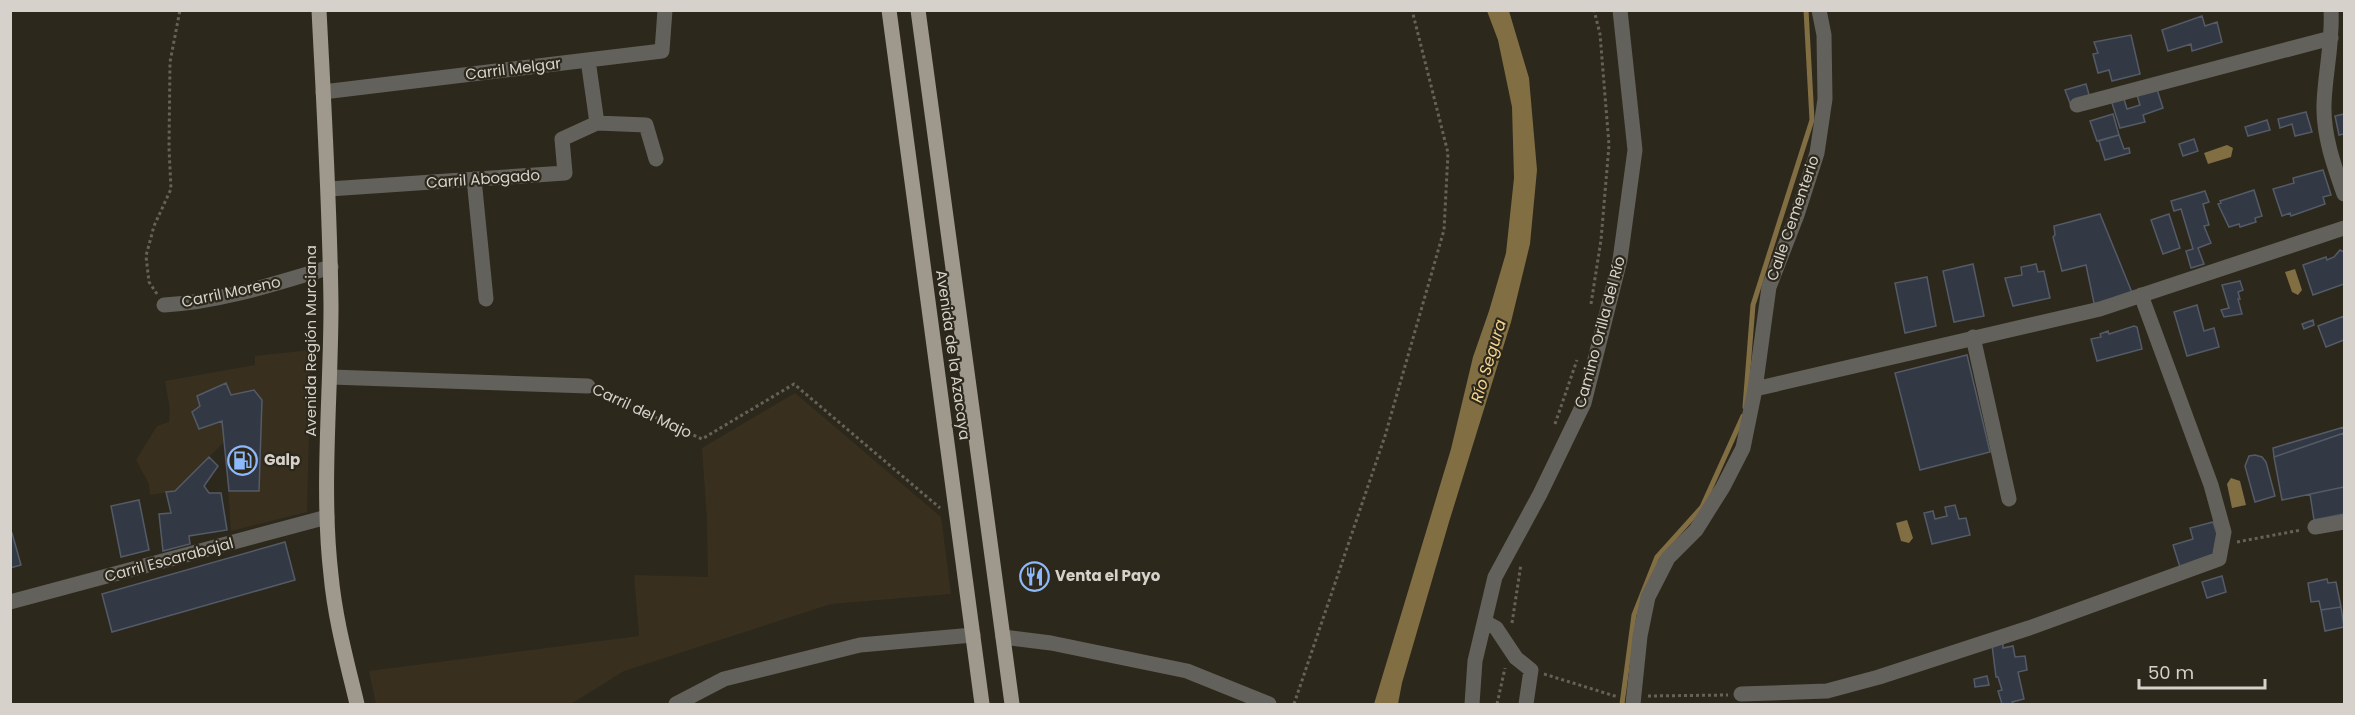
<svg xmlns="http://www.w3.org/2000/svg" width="2355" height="715" viewBox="0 0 2355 715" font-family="Poppins,sans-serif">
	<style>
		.built { fill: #382f1e }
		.water { fill: #826e43 }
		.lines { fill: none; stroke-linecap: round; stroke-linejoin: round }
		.stream { stroke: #826e43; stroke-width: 5 }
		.building { fill: #323944; stroke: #545b67; stroke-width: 1.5 }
		.path { stroke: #676258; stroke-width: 3; stroke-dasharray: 3 3; stroke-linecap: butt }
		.minor { stroke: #63615b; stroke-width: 15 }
		.major { stroke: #9e988d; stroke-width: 15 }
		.labels { text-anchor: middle; stroke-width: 4.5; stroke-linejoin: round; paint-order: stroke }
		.street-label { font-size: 15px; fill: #d6d2cb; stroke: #2d281c }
		.poi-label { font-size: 15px; font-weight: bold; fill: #d6d2cb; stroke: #2d281c; text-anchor: start }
		.water-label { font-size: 16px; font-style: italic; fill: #f7d590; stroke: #2d281c }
	</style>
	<rect width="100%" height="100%" fill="#2d281c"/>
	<path class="built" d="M311,350l-4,162 -76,19 -6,-90 -50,50 -25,4 -1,-11 -13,-24 21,-34 12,-4 1,-13 -5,-28 90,-16v-9z
		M795,393l146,124 10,77 -120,10 -207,67 -53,33h-195l-7,-33 270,-35 -5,-61 74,2 -1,-58 -5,-71z"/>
	<path class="water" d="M1487,11h22l20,67 8,92 -7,74 -19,78 -62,200 -47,161 -4,21h-24l77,-255 22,-92 16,-46 17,-58 8,-75 -2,-71 -14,-67z
		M2227,145l6,3 -2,9 -23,7 -4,-11z
		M2295,269l7,21 -4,5 -6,-3 -7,-20z
		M2231,478l9,3 6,24 -14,3 -5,-24z
		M1907,520l6,18 -4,5 -8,-2 -5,-18z"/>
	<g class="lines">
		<path class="stream" d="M1745,407l8,-102 59,-185 -6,-110
			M1622,704l12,-89 23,-58 45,-50 41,-91"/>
	</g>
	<path class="building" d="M2202,16l3,10 12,-4 5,20 -30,9 -1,-7 -23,7 -6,-21z
		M2131,35l9,39 -28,7 -3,-11 -11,3 -5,-19 5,-1 -4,-11z
		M2086,84l4,14 -20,5 -5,-13z
		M2156,86l7,22 -20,7 2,7 -25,6 -9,-28 12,-4 4,13 13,-4 -4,-13z
		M2306,112l6,20 -17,4 -3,-12 -12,4 -2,-9z
		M2113,114l6,21 -22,6 -7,-20z
		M2344,114v20l-5,1 -4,-19z
		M2267,120l3,10 -22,6 -3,-9z
		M2119,135l5,14 5,-1 1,5 -25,7 -6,-19z
		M2194,139l4,12 -15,5 -4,-12z
		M2323,170l8,25 -8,2 2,7 -34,12 -1,-3 -8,3 -9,-27 21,-6 -1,-5z
		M2254,190l8,26 -7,2 1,4 -16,5 -1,-3 -10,3 -11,-23 3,-1 -1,-2z
		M2205,191l4,11 -6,2 6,21 -5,1 7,17 -13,5 6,16 -13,4 -5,-17 7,-2 -12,-40 -7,2 -3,-10z
		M2100,214l33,81 -38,13 -9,-43 -24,6 -9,-34 2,-2 -1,-9z
		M2169,214l11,34 -17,6 -12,-34z
		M2340,250l4,2v32l-31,11 -10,-30 23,-8 1,3 7,-3z
		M1973,264l11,52 -30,6 -11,-51z
		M2036,264l2,8 6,-1 6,27 -37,8 -8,-28 17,-3 -1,-8z
		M1927,277l9,49 -31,7 -10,-50z
		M2240,281l3,9 -5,2 2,7h-2l4,15 -18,3 -3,-7 8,-2 -7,-23z
		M2197,305l7,26 10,-3 5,19 -32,9 -13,-44z
		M2344,316v24l-18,7 -8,-21z
		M2313,320l1,5 -10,4 -2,-5z
		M2134,326l3,1 5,22 -45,12 -6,-22 10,-2 -1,-3 8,-3 1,3z
		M1967,355l23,97 -70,18 -25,-97z
		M226,383l5,12 23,-5 8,10 -3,91h-30l-7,-70 -23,8 -7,-17 8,-6 -3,-10z
		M2344,427v6l-70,24 -1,-9z
		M2344,433v54l-62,13 -8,-43z
		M2255,455l7,2 4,5 9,34 -20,6 -10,-36 4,-10z
		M209,457l9,9 -14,20 5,7h12l6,37 -38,6 1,8 -27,7 -4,-37 12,-1 -5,-21 9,-1z
		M2344,487v27l-30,6 -4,-26z
		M139,500l10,50 -28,7 -10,-51z
		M1955,505l4,14 7,-1 4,17 -38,9 -8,-31 9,-2 2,8 12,-3 -2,-9z
		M2213,522l4,12 -4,24 -33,9 -7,-22 20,-6 -3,-11z
		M10,533h2l9,32 -11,3z
		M285,542l10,38 -183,52 -10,-38z
		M2222,576l4,16 -19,6 -5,-16z
		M2327,579l1,4 8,-1 5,25 -20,3 -2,-9 -8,1 -3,-19z
		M2341,607l3,20 -19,4 -4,-21z
		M2003,644v4l10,-2 2,11 10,-1 2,14 -9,2 6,27 -12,3 1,2h-11l-4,-13 4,-1 -4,-13h-2l-4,-32z
		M1987,676l2,9 -14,2 -1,-8z"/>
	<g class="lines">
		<path class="path" d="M157,294l-8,-12 -3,-26 8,-30 17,-37 -2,-41 1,-86 10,-52
			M1591,304l10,-64 8,-95 -9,-111 -6,-24
			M601,392l101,47 92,-55 146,124
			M1555,424l22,-64
			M2237,542l64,-12
			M1512,623l9,-59
			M1544,674l74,23
			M1648,696l80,-1
			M1294,704l91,-268 59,-206 4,-77 -36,-143
			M1497,704l8,-36"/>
		<path class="minor" d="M2331,10c2,32 -6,63 -7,94 -1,31 10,62 20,90
			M588,60l9,63
			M323,92l339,-41 3,-41
			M2077,105l254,-67
			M474,179l12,120
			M329,189l236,-16 -3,-34 35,-16 49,2 10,34
			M164,305c57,-3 113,-22 167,-38
			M1973,337l36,162
			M331,377l257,9
			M1755,389l345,-80 244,-81
			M2315,527l29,-5
			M10,602l317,-85
			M1485,622l11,6 20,30 15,12 -5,34
			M1003,637l48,6 136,28 82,33
			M1741,694l86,-3 52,-14 150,-49 190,-69 5,-27 -13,-47 -70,-190
			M676,704l48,-25 136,-34 113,-10
			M1472,704l3,-43 20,-84 45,-83 44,-91 36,-143 15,-110 -15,-140
			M1633,704l7,-68 8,-39 20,-39 28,-28 27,-43 20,-39 12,-59 14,-102 28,-72 20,-62 8,-54 -1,-64 -5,-25"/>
		<path class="major" d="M319,10c5,99 11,198 12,296 0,88 -10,183 0,269 4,44 16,87 26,129
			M889,10l93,694
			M918,10l94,694"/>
	</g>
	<defs>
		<symbol id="fuel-ring" viewBox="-11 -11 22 22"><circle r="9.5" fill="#2d281c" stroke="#8db9fc" stroke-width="1.5"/><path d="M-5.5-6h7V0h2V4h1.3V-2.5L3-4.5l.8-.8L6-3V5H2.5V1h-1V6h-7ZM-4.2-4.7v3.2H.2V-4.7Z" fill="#8db9fc"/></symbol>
		<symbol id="restaurant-ring" viewBox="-11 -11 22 22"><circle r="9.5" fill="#2d281c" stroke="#8db9fc" stroke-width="1.5"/><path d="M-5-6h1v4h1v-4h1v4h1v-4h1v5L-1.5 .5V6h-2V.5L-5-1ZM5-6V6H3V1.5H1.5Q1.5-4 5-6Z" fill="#8db9fc"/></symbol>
	</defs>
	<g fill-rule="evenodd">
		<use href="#fuel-ring" x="226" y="444" width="33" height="33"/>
		<use href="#restaurant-ring" x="1018" y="560" width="33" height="33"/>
	</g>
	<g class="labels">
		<g class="street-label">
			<text transform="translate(513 69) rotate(-7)" y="5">Carril Melgar</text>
			<text transform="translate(483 179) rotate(-4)" y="5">Carril Abogado</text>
			<text transform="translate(1793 218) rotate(-71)" y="5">Calle Cementerio</text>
			<text transform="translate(231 292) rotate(-12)" y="5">Carril Moreno</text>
			<text transform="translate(1600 332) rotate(-75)" y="5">Camino Orilla del Río</text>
			<text transform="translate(311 341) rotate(-90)" y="5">Avenida Región Murciana</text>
			<text transform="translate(953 355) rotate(82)" y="5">Avenida de la Azacaya</text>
			<text transform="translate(642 411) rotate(25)" y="5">Carril del Majo</text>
			<text transform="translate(169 560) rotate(-15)" y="5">Carril Escarabajal</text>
		</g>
		<g class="poi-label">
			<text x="264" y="465">Galp</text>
			<text x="1055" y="581">Venta el Payo</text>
		</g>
		<g class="water-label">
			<text transform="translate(1488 361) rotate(-73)" y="6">Río Segura</text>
		</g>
	</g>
	<rect width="2355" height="715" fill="none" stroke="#d6d2cb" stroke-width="24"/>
	<path d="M2139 679v9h126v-9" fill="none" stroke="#d6d2cb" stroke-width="3"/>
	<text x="2148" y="679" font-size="18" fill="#d6d2cb" stroke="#2d281c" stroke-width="4.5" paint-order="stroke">50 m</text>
</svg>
